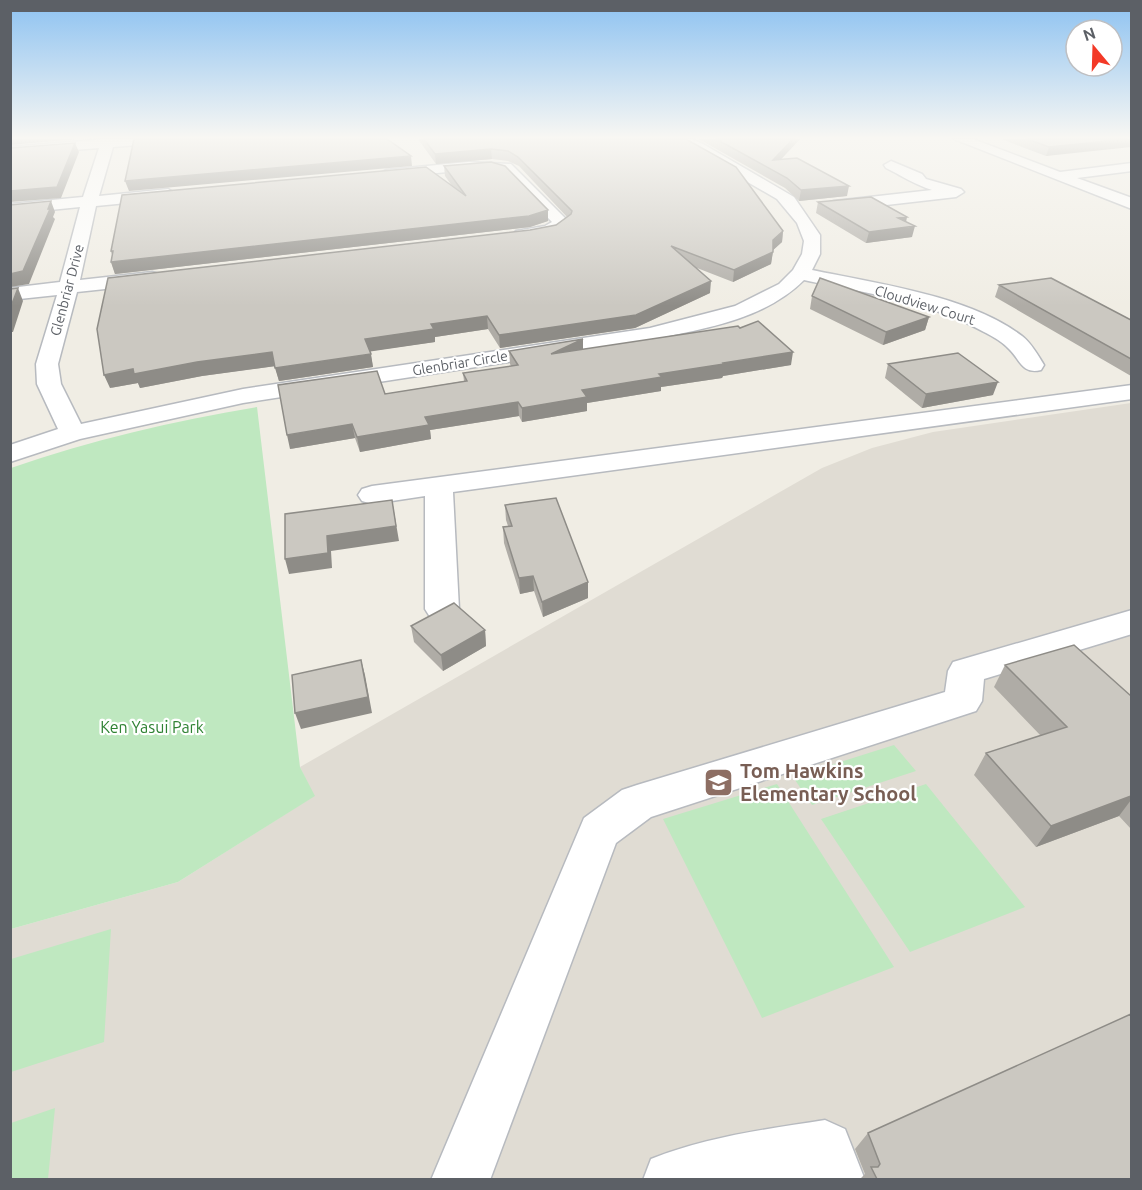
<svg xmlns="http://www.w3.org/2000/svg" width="1142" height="1190" viewBox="0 0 1142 1190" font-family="Ubuntu,sans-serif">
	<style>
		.education { fill: #e0dcd3 }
		.green { fill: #bfe8c0 }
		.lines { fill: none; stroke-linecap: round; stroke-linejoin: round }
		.minor-casing { stroke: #b7babf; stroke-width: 3 }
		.minor { fill: #fff; fill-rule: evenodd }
		.wall { fill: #afaca6 }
		.shaded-wall { fill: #8e8c87 }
		.building { fill: #cbc8c1; stroke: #8e8c87; stroke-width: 1.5 }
		.labels { text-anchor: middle; stroke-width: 4.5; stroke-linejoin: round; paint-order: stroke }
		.far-street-label { font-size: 14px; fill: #5c6066; stroke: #fff }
		.park-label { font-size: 16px; fill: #2f8233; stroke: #fff }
		.near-education-label { font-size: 20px; font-weight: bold; fill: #785e54; stroke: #fff; text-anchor: start }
	</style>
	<rect width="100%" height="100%" fill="#f0ede4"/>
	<path class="education" d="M1131,403v776l-1120,1v-251l167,-47 136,-86 -14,-29 522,-299 50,-20 61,-16z"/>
	<path class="green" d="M257,407l43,360 15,29 -137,86 -167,47v-461c80,-28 162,-47 246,-61z
		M894,745l22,26 -104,34 -19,-28z
		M777,784l117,183 -132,51 -99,-199z
		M926,784l99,123 -115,45 -89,-133z
		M111,929l-7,113 -93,30v-113z
		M55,1108l-7,71h-37v-56z"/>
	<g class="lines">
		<defs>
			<path id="minor" d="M106,139h63l-6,4 -50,4 -14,49 69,-7 8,5 -8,5 -72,7 -16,74 72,-8 7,2 3,4 -3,4 -7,2 -75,8 -19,72 3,20 20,40 162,-35 407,-61 85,-22 44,-22 14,-14 9,-16 2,-13 -7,-18 -20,-24 -104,-60h18l12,5 91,53 26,38v19l-8,16c63,13 158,26 210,66 9,7 16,19 22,29l-3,5c-20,5 -21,-12 -34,-23 -6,-6 -15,-11 -23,-15 -54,-31 -120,-39 -180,-52 -40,40 -101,49 -154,60l-407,63 -163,36 -70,23v-17l48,-16 -21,-45 -1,-20 21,-69 -47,5v-12l50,-6 20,-75 -70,7v-10l73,-7 16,-49 -89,7v-8z
				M954,139h19l87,33 72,-9v8l-55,7 55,20v11z
				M891,161l31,13 4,5 35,10 3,3 -8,5 -122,14 -6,-2 -2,-3 2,-3 6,-2 98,-11c-16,-5 -30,-14 -46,-22l-2,-3z
				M468,162l43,2 59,59c-10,13 -39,19 -54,16l-3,-4 3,-4 29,-5 7,-4 -50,-51 -34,-1 -82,8 -7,-4 7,-4z
				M1132,385v14l-679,93 6,117 -5,8 -12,3 -12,-3 -5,-8v-113l-53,8 -10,-3 -4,-6 4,-6 10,-3z
				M1132,610v24l-148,45 -2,22 -6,10 -325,106 -35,26 -126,337h-59l153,-362 38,-28 15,-5 308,-93 3,-21 5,-9z
				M825,1120l20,9 20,51h-222l8,-21c55,-22 116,-30 174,-39z"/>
		</defs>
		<use href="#minor" class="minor-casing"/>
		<use href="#minor" class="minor"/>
	</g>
	<path class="wall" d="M418,139h268l97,92 -1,11 -9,8 -2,14 -38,18 -36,-14 13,25 -75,35 -135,20 -12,-19 -53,8v5l-65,9 3,16 -94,14 -4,-15 -73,10 -62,12 -2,-5 -28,5 420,-158 26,-5 11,-8 -48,-51 -11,-5 -16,-2 -56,5z
		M697,139h103l-19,20 66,37 -48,5 -14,-13 -81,-46z
		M1001,139h130l-85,17z
		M444,166l104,44v11l-18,6 -415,47 -4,-12 341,-76 -7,-10z
		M818,202l88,20 6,15 -46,6 -50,-30z
		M999,285l132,35v56l-136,-79z
		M812,296l117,21 -4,13 -42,15 -73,-36z
		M583,349l208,16 -68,11 -1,2 -61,9v4l-74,12v8l-65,11 -3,-6 -89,14 1,9 -71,13 -5,-14 -65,11 95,-55 79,-13 -1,-8 48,-7 -1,-2 -1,-13z
		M888,364l105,31 -71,13 -37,-30z
		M505,505l83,93 -45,19 -9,-26 -14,3 -16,-51 -1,-16 5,-1 -2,-6z
		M411,626l74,4 1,16 -43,25 -29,-29z
		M1005,665l126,31v133l-12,-13 -83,31 -62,-72 12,-22 55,-17 -47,-49z
		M868,1133l263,46h-271l5,-5 -10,-25z"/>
	<path class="shaded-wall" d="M10,139h67l-67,6z
		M793,139h7l-29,31 2,-10z
		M1127,139h4v8l-85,9 3,-9z
		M75,143l4,9 -18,46 -51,4v-11z
		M491,149l1,10 -56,5 -1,-10z
		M411,156l1,10 -283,25 -4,-10z
		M849,186l-2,10 -48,5 2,-11z
		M51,201l4,11 -2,5 2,2 -26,65 -19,3v-13l38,-65z
		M548,210v11l-18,6 -415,47 -4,-12 3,-1 -3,-10z
		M907,217l-2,11 10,-2 -3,11 -46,6 3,-11 29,-14z
		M783,231l-1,11 -11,10 2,-12z
		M773,252l-2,12 -38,18 1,-12z
		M711,281l-1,12 -75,35 -135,20 -1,-13z
		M18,288l5,13 -10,31h-3v-23z
		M487,316l1,13 -53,8v5l-68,10 -2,-13 66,-15z
		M929,317l-4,13 -42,15 3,-13z
		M583,339v14l-32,1z
		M272,352l4,14 -74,10 -62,12 -2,-5 -28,5 -6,-13 29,-6 64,-7z
		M793,352l-2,13 -68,11 -1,2 -61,9v4l-74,12v8l-65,11v-14l60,-18 77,-16 64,-11z
		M371,354l2,13 -94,14 -4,-13z
		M998,382l-5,13 -71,13 4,-14z
		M518,402l1,14 -89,14 1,9 -71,13 -3,-15 68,-20z
		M352,424l3,14 -65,11 -3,-14z
		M392,500l7,41 -68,10 1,17 -43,6 -4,-15z
		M533,576l1,15 -14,3 -1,-16z
		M588,582v16l-45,19 -1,-15z
		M485,630l1,16 -43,25 -2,-16z
		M361,660l4,15 7,38 -71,16 -6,-16z
		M1131,796v4l-12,16 -83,31 15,-21z"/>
	<path class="building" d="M134,139h253l24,17 -286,25z
		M424,139h262l50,28 47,64 -10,9v12l-39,18 -63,-24 40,35 -75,34 -137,20 -12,-19 -56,8 3,5 -69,10 6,15 -96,14 -3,-16 -75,10 -63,12 -1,-5 -29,6 -7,-46 11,-51 422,-48 26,-5 15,-11 1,-3 -54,-54 -10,-6 -17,-2 -56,5z
		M716,139h77l-20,21 24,-2 52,28 -48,4 -14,-12z
		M1027,139h100l-78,8z
		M75,143l-18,44 -47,4v-43z
		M491,162l14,4 43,44 -19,6 -418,46 2,-11h-2l11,-56 304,-28 40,29 -22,-30z
		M871,197l36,20 -9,1 17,8 -46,6 -51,-30z
		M51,201l-3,8h2l-27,62 -13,3v-69z
		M820,278l109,39 -43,15 -74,-36z
		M1051,278l80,42v39l-132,-74z
		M18,288l-8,21v-20z
		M758,321l35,31 -70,11 1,1 -65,10 3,3 -80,13 5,7 -65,11 -4,-6 -93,15 4,8 -72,12 -5,-13 -65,11 -9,-50 99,-14 8,23 82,-13 -4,-8 55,-8 -9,-14 74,-12 -32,15 187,-28 2,2z
		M958,353l40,29 -72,12 -38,-30z
		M556,498l32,84 -46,20 -9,-26 -14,2 -16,-51 9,-1 -7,-21z
		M392,500l4,26 -69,10 1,17 -43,6v-45z
		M454,603l31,27 -44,25 -30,-29z
		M1074,645l57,51v100l-80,30 -65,-73 81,-26 -62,-62z
		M361,660l7,37 -73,16 -3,-38z
		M1131,1014v165h-254l-6,-12h7l2,-3 -12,-31z"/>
	<linearGradient id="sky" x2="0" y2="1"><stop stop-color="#8dc2f1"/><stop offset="0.45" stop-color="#f8f7f3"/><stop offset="1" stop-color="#f8f7f3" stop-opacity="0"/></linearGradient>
	<rect width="1142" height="306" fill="url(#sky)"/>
	<defs>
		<symbol id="school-square" viewBox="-11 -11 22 22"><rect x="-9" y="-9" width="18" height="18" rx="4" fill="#8d6e63" stroke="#fff"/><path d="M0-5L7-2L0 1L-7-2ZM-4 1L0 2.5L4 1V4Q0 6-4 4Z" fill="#fff"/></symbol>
	</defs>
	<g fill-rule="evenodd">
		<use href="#school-square" x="702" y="766" width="33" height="33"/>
	</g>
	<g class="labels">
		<g class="far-street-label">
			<text transform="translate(67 290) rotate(-75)" y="5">Glenbriar Drive</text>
			<text transform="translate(925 305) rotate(17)" y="5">Cloudview Court</text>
			<text transform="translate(460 363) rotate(-9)" y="5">Glenbriar Circle</text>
		</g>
		<g class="park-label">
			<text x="152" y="733">Ken Yasui Park</text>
		</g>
		<g class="near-education-label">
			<text x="740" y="778">Tom Hawkins<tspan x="740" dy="23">Elementary School</tspan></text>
		</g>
	</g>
	<rect width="1142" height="1190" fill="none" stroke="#5c6066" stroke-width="24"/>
	<g transform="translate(1094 48) rotate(341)"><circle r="28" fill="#ffffff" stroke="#bebfc2" stroke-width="1.5"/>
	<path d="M0-4.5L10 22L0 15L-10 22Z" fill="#f33927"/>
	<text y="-9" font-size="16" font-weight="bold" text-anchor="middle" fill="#5c6066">N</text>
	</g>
</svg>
